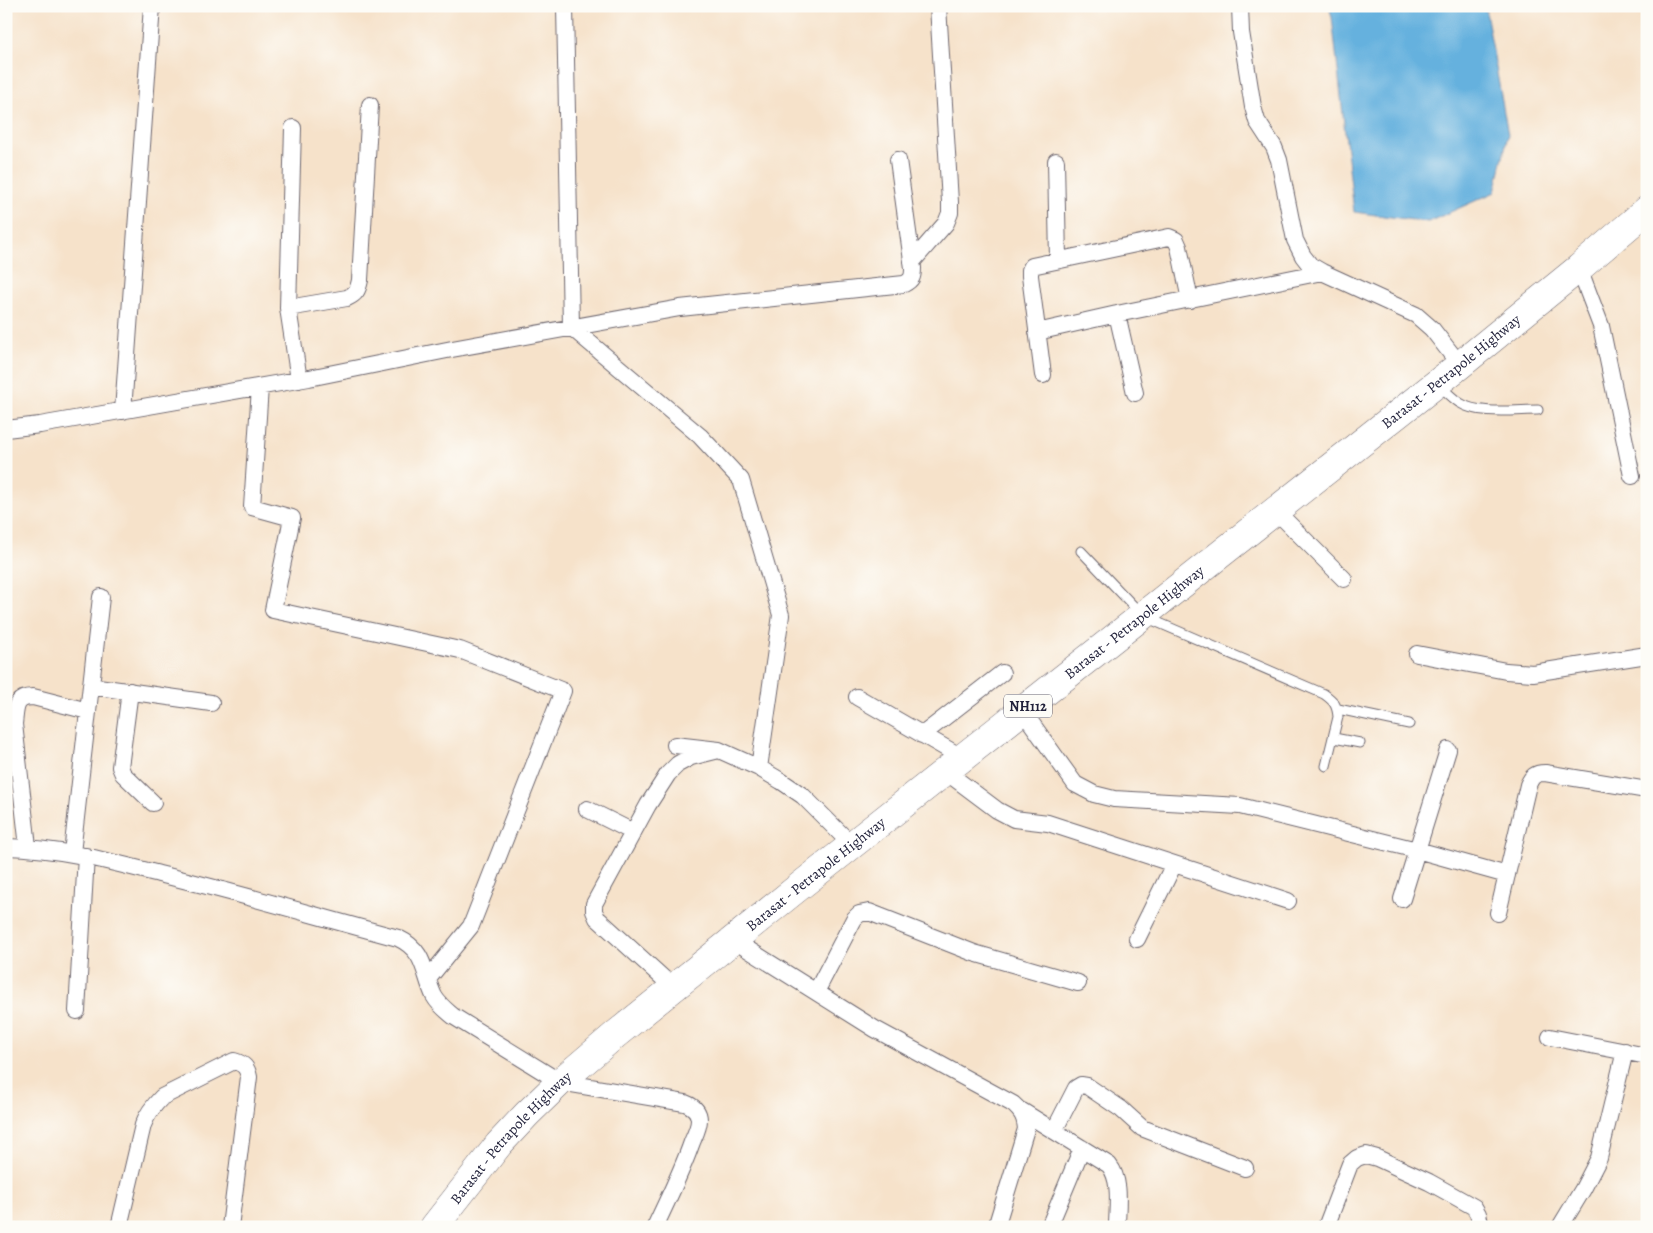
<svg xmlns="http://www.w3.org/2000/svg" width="1653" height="1233" viewBox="0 0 1653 1233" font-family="Alegreya,serif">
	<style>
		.water { fill: #65b1de; stroke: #446a8c }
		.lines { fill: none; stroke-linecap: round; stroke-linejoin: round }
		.lane-casing { stroke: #6c656d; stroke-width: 11 }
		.street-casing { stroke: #6c656d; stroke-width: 18 }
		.highway-casing { stroke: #6c656d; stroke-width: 29 }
		.lane { stroke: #fff; stroke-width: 9 }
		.street { stroke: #fff; stroke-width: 16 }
		.highway { stroke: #fff; stroke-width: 28 }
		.labels { text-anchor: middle; stroke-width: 5; stroke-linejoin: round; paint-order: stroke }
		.shield { fill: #fdfcf7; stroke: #646373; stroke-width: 1 }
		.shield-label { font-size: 14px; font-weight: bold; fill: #22223b }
		.street-label { font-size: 15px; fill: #22223b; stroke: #fdfcf7 }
	</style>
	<rect width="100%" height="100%" fill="#fdfcf7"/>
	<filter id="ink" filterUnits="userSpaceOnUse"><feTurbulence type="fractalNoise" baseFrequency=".02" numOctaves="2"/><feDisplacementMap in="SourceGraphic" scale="10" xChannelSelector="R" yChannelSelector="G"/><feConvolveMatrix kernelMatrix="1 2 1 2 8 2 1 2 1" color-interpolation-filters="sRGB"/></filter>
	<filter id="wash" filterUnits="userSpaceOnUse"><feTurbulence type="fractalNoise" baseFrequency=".0096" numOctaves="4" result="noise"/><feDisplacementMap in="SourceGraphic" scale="20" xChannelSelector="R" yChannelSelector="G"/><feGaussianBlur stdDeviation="1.12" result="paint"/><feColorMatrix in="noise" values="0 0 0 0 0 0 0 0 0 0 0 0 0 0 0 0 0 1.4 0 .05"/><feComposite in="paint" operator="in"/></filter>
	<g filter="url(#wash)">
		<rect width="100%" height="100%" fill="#f6e2ca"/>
		<path class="water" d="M1329,6h156l23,129 -13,57 -67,30 -74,-10 -22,-195z"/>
	</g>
	<g filter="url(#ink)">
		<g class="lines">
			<defs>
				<path id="lane" d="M1439,385c7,6 13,13 21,18 18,12 56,7 78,7
					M1081,551l62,65 181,78c10,7 13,11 14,23l-12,49
					M1338,709l71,15
					M1334,738l26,5"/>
				<path id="street" d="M565,6l6,321 129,109 41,44 40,135 -22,153
					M1240,6l1,26 12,75 4,14 17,26 5,13 16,80 8,16 7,9 12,7 94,43 16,14 28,36
					M1056,161l2,99
					M912,262l34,-39 4,-10v-11l-12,-196
					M1579,268l22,58 31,150
					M288,308l5,-180
					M1117,314l18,79
					M1037,332l80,-18 205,-42
					M1043,375l-13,-99v-6l2,-4 137,-29 7,3 3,7 11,53
					M299,380l-11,-72 59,-10c9,-4 11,-8 13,-18l10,-175
					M260,387l-8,120 40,11 -19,92 187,40 103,41 -92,235 -43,53
					M123,411l29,-405
					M6,429l34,-4 269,-47 143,-29 228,-41 224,-24c8,-4 9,-7 9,-16l-15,-108
					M1275,510l69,69
					M1417,654l89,17 27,2 114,-18
					M91,686l120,17
					M130,691l-10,76 3,7 30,29
					M857,697l106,61
					M1022,710l53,74 19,10 20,5 126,7 177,44 90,25
					M922,735l80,-62
					M675,745l44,5 40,18 22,13 22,15 49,49
					M945,771l52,39 17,9 34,4 240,78
					M587,809l46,23
					M6,847c53,1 102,14 153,27 80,19 160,43 239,64 28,13 25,35 36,58 5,9 12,14 19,20l107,66 125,21c8,3 14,8 14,17 0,7 -4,15 -7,22 -10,29 -24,57 -37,85
					M28,847l-14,-123c2,-15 0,-27 19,-27l55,14
					M72,853l29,-256
					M1402,899l46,-149
					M1498,913l30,-128c4,-9 7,-12 17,-12l102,17
					M1137,939l37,-75
					M733,940l142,89 138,75c9,8 12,13 13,25l-30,98
					M674,988l-77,-70 -3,-7v-7l54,-99 20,-31 10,-10 13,-7 28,-7
					M816,992l38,-73 5,-5 10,-2 105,41 104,30
					M77,1011l9,-155
					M1550,1037l97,19
					M1022,1111l87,54c13,16 8,43 8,62
					M1054,1131l22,-43 5,-3 6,1 34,23 21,19 103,40
					M119,1227l24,-102c4,-11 10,-19 19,-28l72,-36c10,3 13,6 15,16l-19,150
					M1049,1227l33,-79
					M1326,1227l24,-63 7,-6 9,-3 11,3 52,24 45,25 4,7 3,13
					M1560,1227l23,-38 16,-31 26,-107"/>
				<g id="highway">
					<path id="s1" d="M434,1227l65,-83 28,-30 33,-32 55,-47 185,-149 660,-521 119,-97 68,-58"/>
				</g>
			</defs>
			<use href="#lane" class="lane-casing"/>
			<use href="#street" class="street-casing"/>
			<use href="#highway" class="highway-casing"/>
			<use href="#lane" class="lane"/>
			<use href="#street" class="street"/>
			<use href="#highway" class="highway"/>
		</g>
	</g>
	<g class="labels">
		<rect class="shield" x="1004" y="694.5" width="48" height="23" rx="4"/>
		<g class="shield-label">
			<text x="1028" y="711">NH112</text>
		</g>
		<g class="street-label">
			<text dy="5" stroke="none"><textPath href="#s1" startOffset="1332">Barasat - Petrapole Highway</textPath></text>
			<text dy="5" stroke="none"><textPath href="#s1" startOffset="928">Barasat - Petrapole Highway</textPath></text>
			<text dy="5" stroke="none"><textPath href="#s1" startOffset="522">Barasat - Petrapole Highway</textPath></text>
			<text dy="5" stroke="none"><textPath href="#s1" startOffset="118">Barasat - Petrapole Highway</textPath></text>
		</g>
	</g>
	<rect width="1653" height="1233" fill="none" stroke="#fdfcf7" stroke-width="25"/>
</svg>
